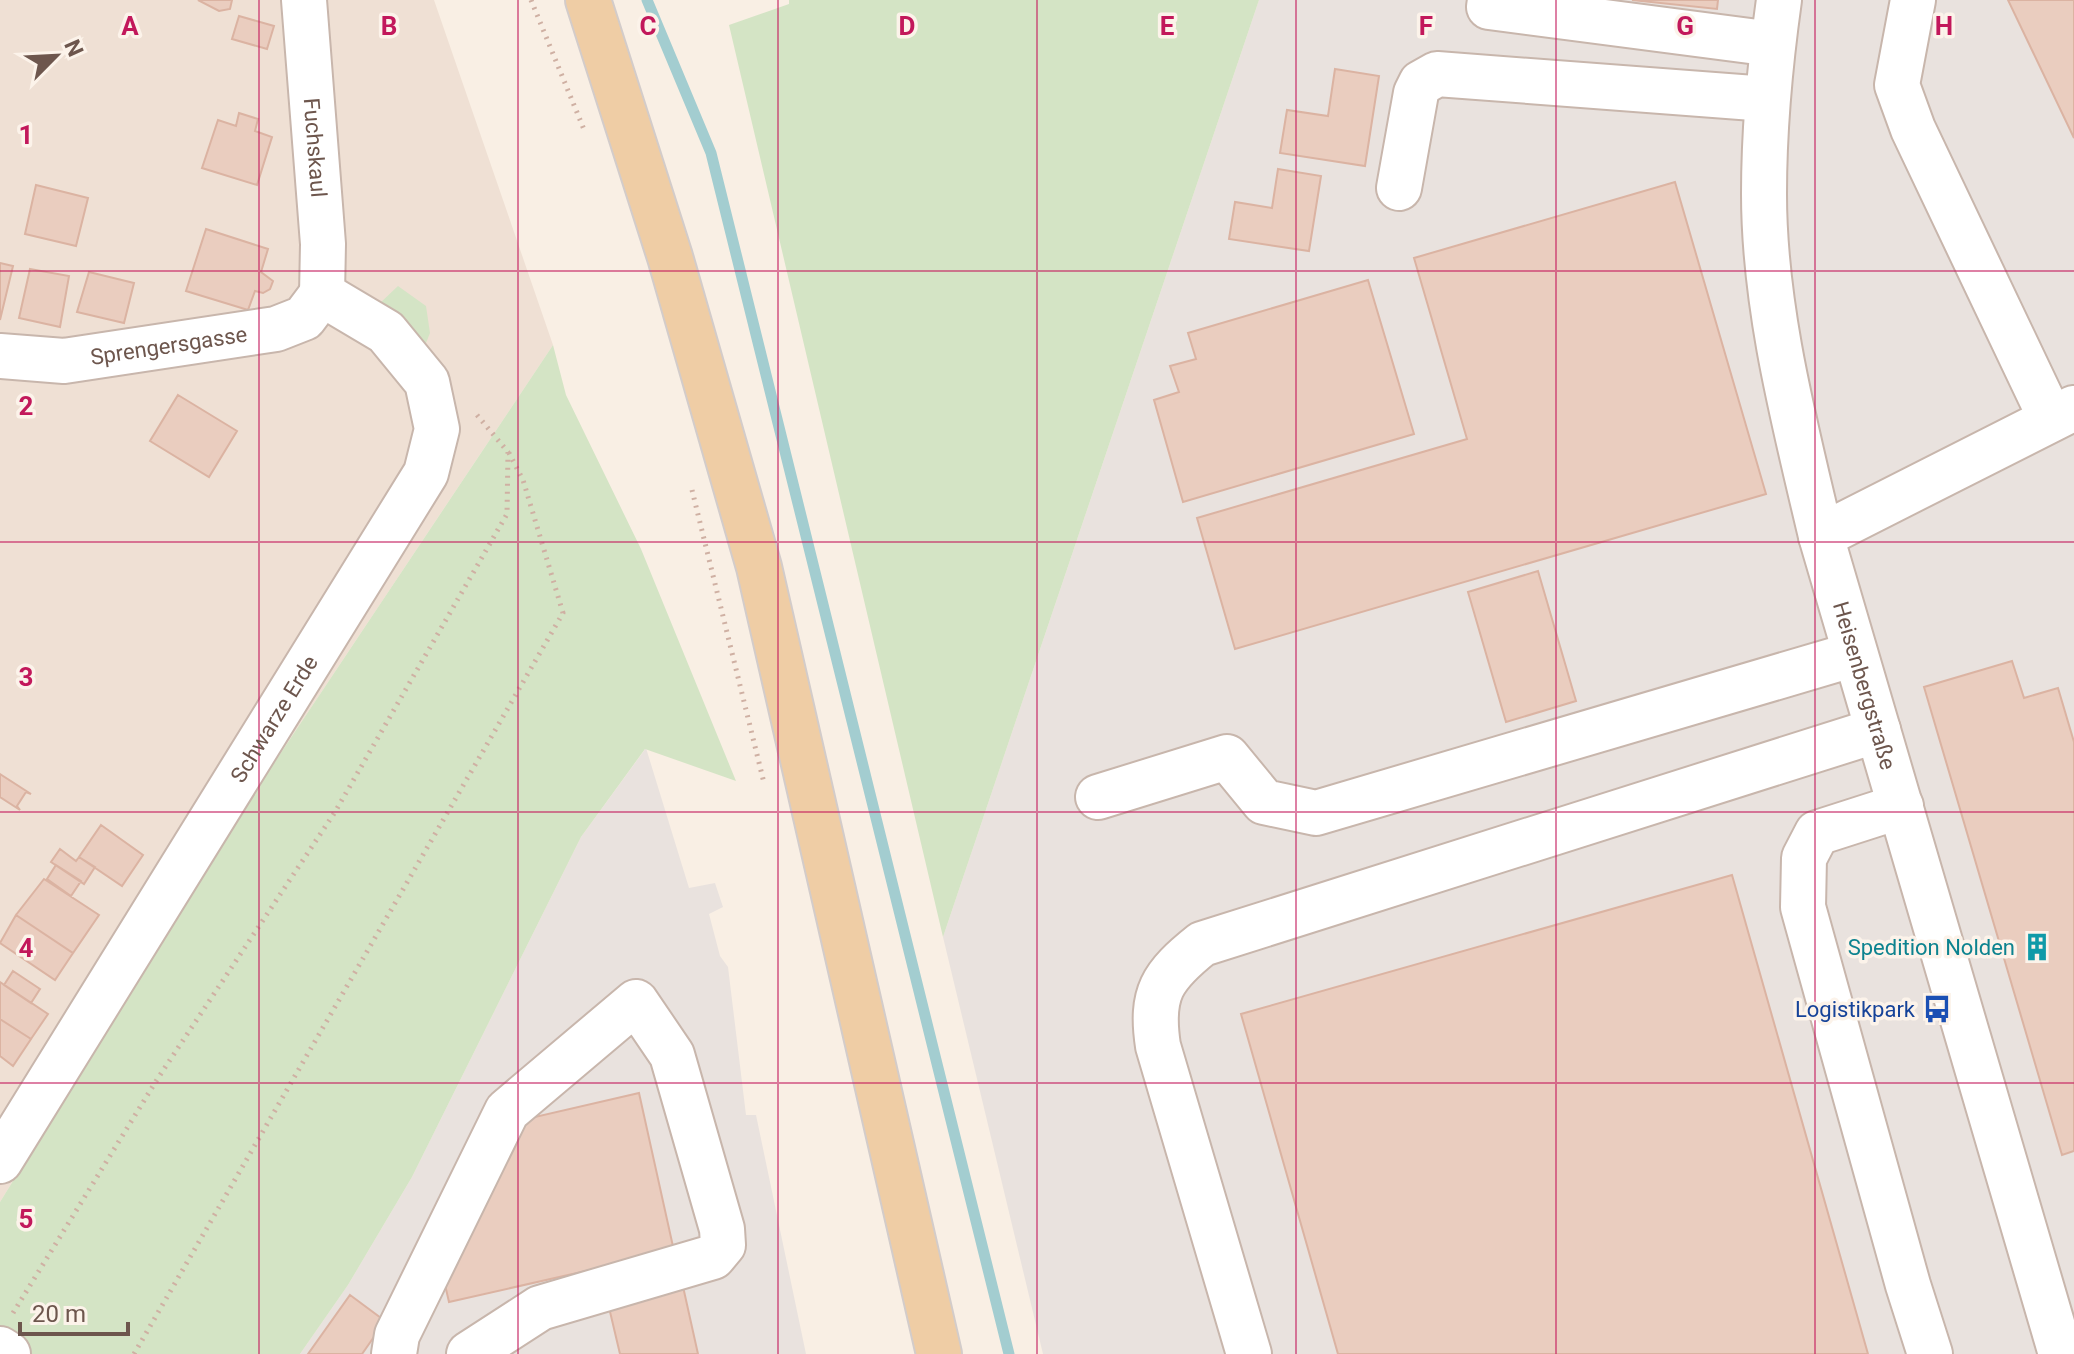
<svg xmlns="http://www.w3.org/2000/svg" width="2074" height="1354" viewBox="0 0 2074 1354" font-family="Roboto,sans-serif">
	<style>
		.residential { fill: #efe0d4 }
		.industrial { fill: #e9e2de }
		.green { fill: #d4e4c5 }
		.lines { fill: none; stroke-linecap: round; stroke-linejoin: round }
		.stream { stroke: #a3cdd0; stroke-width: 11 }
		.building { fill: #eacdbf; stroke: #dbb3a2; stroke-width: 2 }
		.minor-casing { stroke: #c8b6ac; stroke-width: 48 }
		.major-casing { stroke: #d3ccca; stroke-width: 48 }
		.path { stroke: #cfb0a3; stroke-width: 5; stroke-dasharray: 2 6; stroke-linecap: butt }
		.minor { stroke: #fff; stroke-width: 44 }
		.major { stroke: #efcda5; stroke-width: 44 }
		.grid { fill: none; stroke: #c2185b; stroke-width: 2; stroke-opacity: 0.55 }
		.labels { text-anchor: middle; stroke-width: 7; stroke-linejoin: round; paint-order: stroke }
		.street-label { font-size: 22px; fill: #6d564d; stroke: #fcf3ea }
		.culture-label { font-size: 22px; fill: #0d838f; stroke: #fcf3ea; text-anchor: end }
		.transit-label { font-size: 22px; fill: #164399; stroke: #fcf3ea; text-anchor: end }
		.grid-label { font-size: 26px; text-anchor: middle; font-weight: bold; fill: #c2185b; stroke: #fcf3ea; stroke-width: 7; stroke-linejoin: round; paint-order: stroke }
	</style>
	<rect width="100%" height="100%" fill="#f9efe4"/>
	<path class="residential" d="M0,0h434l119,345 -319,478 -234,379z"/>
	<path class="industrial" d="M1259,0h815v1354h-1031l-100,-417z
		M646,748l43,140 26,-5 8,24 -14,7 11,42 8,11 18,148h10l50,239h-506l48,-69 64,-108 169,-340z"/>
	<path class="green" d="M789,0h470l-316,937 -214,-912 60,-21z
		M398,286l28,20 4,27 -8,20 -43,-49z
		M553,345l13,50 75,154 95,232 -91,-32 -64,88 -169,340 -64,108 -48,69h-272l-28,-19v-133l234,-379z"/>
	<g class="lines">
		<path class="stream" d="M647,0l64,153 298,1201"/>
	</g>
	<path class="building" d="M198,0h34l-2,9 -11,2z
		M1632,0h86l-1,9z
		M2008,0h66v138z
		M239,16l35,10 -7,23 -35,-10z
		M1335,69l44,7 -14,90 -85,-13 7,-43 41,6z
		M239,113l19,6 -3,12 17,6 -15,48 -55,-17 16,-48 18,6z
		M1278,169l43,7 -12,75 -80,-12 6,-37 37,6z
		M1675,182l91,312 -531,155 -38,-131 270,-79 -53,-181z
		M36,185l52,13 -12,48 -51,-12z
		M206,229l62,20 -7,23 12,9 -3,8 -7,4 -8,-2 -7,19 -62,-19z
		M0,263l13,3 -13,54z
		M30,269l39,7 -9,51 -41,-9z
		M89,272l45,11 -10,40 -47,-11z
		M1368,280l46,154 -231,68 -29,-102 25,-8 -9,-26 26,-7 -8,-26z
		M178,395l59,36 -28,46 -59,-36z
		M1538,571l38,130 -70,21 -38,-130z
		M2012,661l12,37 34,-10 16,54v409l-12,4 -138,-468z
		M0,774l31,20 -5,-2 -9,14 3,4 -20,-13z
		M101,825l42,30 -21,31 -43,-29z
		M60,849l16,12 3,-4 16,10 -11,17 -33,-22z
		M56,865l25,16 -10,15 -24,-17z
		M1732,875l136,479h-530l-97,-340z
		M44,879l55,36 -26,38 -57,-38z
		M16,915l57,38 -18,27 -55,-37z
		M13,971l27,18 -9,14 -27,-18z
		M0,982l48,32 -17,25 -31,-20z
		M0,1019l31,20 -18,27 -13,-10z
		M639,1093l35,158 -225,51 -6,-26 83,-157z
		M682,1282l16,72h-78l-13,-55z
		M350,1295l35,26 -23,33h-54z"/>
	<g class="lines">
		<defs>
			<g id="minor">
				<path id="s1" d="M304,0l19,244 -1,50"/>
				<path d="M1490,0l-1,7 284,37"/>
				<path id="s2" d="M1779,0c-9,64 -15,129 -15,194 0,115 31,231 57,342l240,818"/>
				<path d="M1913,0l-16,85 16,44 138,290"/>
				<path d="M1399,188l17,-95 5,-10 16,-9 330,25"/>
				<path id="s3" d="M0,356l64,5 212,-32 28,-11 18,-24"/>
				<path d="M1821,536l253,-128"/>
				<path d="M1098,797l129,-40 37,45 52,11 539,-159"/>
				<path d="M1901,806l-84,27 -13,25 -1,49 105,378 22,69"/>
				<path id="s4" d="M0,1161l426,-688 11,-44 -10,-47 -41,-50 -64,-38"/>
				<path d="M0,1349l8,5"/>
				<path d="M394,1354l3,-19 110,-224 129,-109 36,53 50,174 1,16 -10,12 -173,51 -71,46"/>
				<path d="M1249,1354l-91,-308c-8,-53 4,-70 44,-102l676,-214"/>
			</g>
			<path id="major" d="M588,0l82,257 89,310 180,787"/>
		</defs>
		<use href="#minor" class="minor-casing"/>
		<use href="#major" class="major-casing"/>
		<path class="path" d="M531,0l54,132
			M692,490l72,293
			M13,1313l145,-235 177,-266 172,-298 1,-62 -31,-37
			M134,1354l429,-741 -40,-133 -14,-27"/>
		<use href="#minor" class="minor"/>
		<use href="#major" class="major"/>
	</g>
	<path class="grid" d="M259,0v1354M518,0v1354M778,0v1354M1037,0v1354M1296,0v1354M1556,0v1354M1815,0v1354M0,271h2074M0,542h2074M0,812h2074M0,1083h2074"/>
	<defs>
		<symbol id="building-bare" viewBox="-9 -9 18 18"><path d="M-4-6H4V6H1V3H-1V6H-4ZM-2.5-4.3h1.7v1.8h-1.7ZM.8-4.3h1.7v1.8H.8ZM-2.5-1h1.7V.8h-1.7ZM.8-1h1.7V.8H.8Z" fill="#0f9aa8" stroke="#fcf3ea" stroke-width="2.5" paint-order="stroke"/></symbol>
		<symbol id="bus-bare" viewBox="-9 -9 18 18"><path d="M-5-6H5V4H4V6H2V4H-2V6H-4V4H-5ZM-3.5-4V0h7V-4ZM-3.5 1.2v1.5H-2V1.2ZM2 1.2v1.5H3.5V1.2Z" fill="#1a4fb4" stroke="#fcf3ea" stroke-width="2.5" paint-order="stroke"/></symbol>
	</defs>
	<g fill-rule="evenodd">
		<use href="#building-bare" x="2017" y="927" width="40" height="40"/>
		<use href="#bus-bare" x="1917" y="989" width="40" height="40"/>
	</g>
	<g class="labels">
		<g class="street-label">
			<text dy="8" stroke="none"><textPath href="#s1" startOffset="148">Fuchskaul</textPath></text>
			<text dy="8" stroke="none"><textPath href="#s3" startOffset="170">Sprengersgasse</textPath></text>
			<text dy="8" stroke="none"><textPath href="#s2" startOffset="698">Heisenbergstraße</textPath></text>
			<text dy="8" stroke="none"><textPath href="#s4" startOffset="520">Schwarze Erde</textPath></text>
		</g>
		<g class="culture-label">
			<text x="2015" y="955">Spedition Nolden</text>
		</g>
		<g class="transit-label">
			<text x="1915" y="1017">Logistikpark</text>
		</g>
	</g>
	<g class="grid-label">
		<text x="130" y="35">A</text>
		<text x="389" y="35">B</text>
		<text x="648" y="35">C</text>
		<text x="907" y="35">D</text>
		<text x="1167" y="35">E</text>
		<text x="1426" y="35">F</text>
		<text x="1685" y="35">G</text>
		<text x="1944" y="35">H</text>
		<text x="26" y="144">1</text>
		<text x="26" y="415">2</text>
		<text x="26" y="686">3</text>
		<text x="26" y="957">4</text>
		<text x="26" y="1228">5</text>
	</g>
	<g transform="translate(56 56) rotate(66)" stroke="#fcf3ea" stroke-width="6" paint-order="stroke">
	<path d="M0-6L14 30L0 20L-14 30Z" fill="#6d564d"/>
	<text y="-12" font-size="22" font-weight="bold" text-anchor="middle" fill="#6d564d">N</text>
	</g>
	<path d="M20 1322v12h108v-12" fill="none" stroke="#6d564d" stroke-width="4"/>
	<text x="32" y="1322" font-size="24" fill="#6d564d" stroke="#fcf3ea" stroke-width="6" paint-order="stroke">20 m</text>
</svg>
